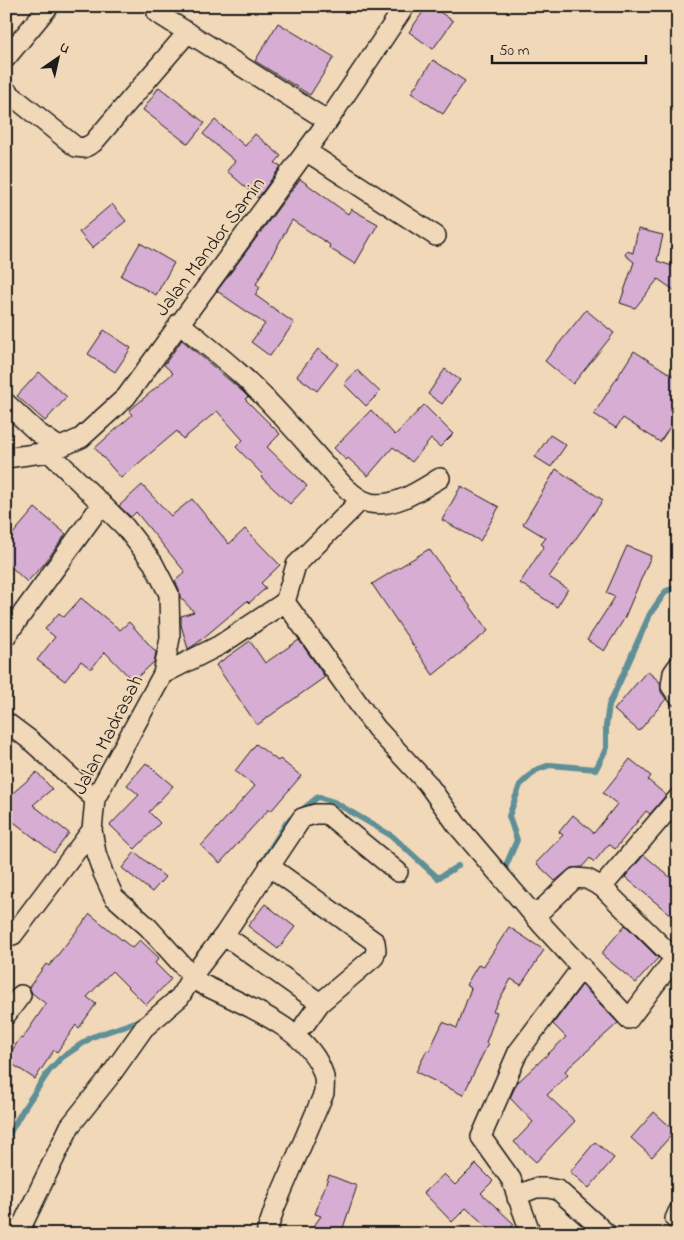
<svg xmlns="http://www.w3.org/2000/svg" width="684" height="1240" viewBox="0 0 684 1240" font-family="'Indie Flower',sans-serif">
	<style>
		.lines { fill: none; stroke-linecap: round; stroke-linejoin: round }
		.stream { stroke: #5f8f97; stroke-width: 6 }
		.building { fill: #d7add3; stroke: #1c1c1c }
		.minor-casing { stroke: #1c1c1c; stroke-width: 22 }
		.minor { stroke: #f0d8b8; stroke-width: 19 }
		.labels { text-anchor: middle; stroke-width: 4; stroke-linejoin: round; paint-order: stroke }
		.street-label { font-size: 20px; fill: #1c1c1c; stroke: #f0d8b8 }
	</style>
	<rect width="100%" height="100%" fill="#f0d8b8"/>
	<filter id="ink" filterUnits="userSpaceOnUse"><feTurbulence type="fractalNoise" baseFrequency=".02" numOctaves="2"/><feDisplacementMap in="SourceGraphic" scale="10" xChannelSelector="R" yChannelSelector="G"/><feConvolveMatrix kernelMatrix="1 2 1 2 8 2 1 2 1" color-interpolation-filters="sRGB"/></filter>
	<g filter="url(#ink)">
		<g class="lines">
			<path class="stream" d="M266,856l21,-34 31,-25 16,5 58,34 46,42 20,-12
				M504,870l13,-30 -8,-24 11,-31 16,-15 14,-5 46,4 10,-20v-23l3,-21 17,-37 24,-54 16,-23 12,-4
				M6,1139l17,-29 26,-39 12,-13 31,-21 52,-18"/>
		</g>
		<path class="building" d="M427,6h4l22,15 -20,28 -24,-17z
			M278,23l56,34 -24,38 -55,-34z
			M433,60l32,21 -22,33 -32,-21z
			M159,87l46,36 -17,21 -45,-34z
			M215,120l30,26 10,-12 26,22 -6,7 6,3 -23,32 -31,-27 8,-10 -32,-27z
			M300,179l48,35 3,-5 27,15 -23,40 -26,-16 1,-3 -38,-25 -36,64 4,3 -5,8 39,28 -24,33 -19,-14 14,-18 -48,-33z
			M112,204l14,17 -34,27 -13,-16z
			M638,229l25,6 -6,26 21,7v25l-20,-14 -23,29 -15,-5 14,-41 -9,-7 2,-4 6,2z
			M140,243l34,20 -18,32 -35,-19z
			M586,310l28,23 -41,51 -28,-23z
			M104,330l27,18 -16,24 -27,-18z
			M182,340l60,51 6,6 -3,2 35,35 -13,13 40,39 -17,18 -29,-27 2,-2 -27,-28 7,-7 -26,-29 -34,28 -6,-8 -56,47 -26,-30 37,-33 -3,-4 44,-38 -9,-8z
			M318,349l20,15 -21,27 -20,-15z
			M634,351l44,28v36l-18,27 -37,-24 -7,10 -22,-14z
			M445,369l15,11 -18,24 -14,-10z
			M357,370l23,22 -14,14 -22,-22z
			M39,372l28,25 -22,24 -28,-25z
			M424,405l29,29 -13,13 -9,-8 -19,23 -19,-15 -25,29 -20,-18 -2,2 -12,-12 37,-38 24,25z
			M550,435l16,10 -15,22 -16,-10z
			M556,469l47,31 -54,77 19,12 -11,18 -37,-24 24,-37 -3,-2 5,-6 -23,-14z
			M142,485l29,31 21,-17 37,45 16,-15 35,36 -19,18 5,5 -17,15 -2,-2 -51,43 -8,5 -7,-24v-9l13,-4 -14,-15 -1,-8 -4,-8 10,-9 -49,-60 -5,5 -12,-11z
			M461,486l38,21 -19,34 -38,-21z
			M35,508l31,26 -22,30 -17,18 -21,-20v-20z
			M627,546l24,10 -27,63 -20,32 -17,-11 28,-43 -9,-4z
			M429,549l59,82 -55,44 -61,-91z
			M81,598l39,32 9,-8 27,30 -2,10 -21,19 -28,-29 -14,17 -10,-8 -16,20 -28,-21 18,-23 -10,-8 14,-16 5,4z
			M299,640l26,37 -68,48 -41,-60 34,-24 15,22z
			M647,671l13,11 1,10 5,7 -27,32 -25,-21z
			M256,744l22,17 2,-2 21,17 -30,35 -2,-2 -49,54 -19,-17 54,-60 -20,-15z
			M630,759l21,17 -3,4 18,15 -16,19 -4,-3 -31,38 -6,-5 -15,18 -4,-4 -8,9 -11,1 -16,13 -19,-18 27,-28 -4,-3 14,-17 21,18 23,-29 -14,-11z
			M146,763l27,23 -24,26 11,11 -25,26 -25,-24 29,-30 -12,-10z
			M37,772l15,17 -19,16 36,28 -15,20 -48,-37v-17z
			M135,852l30,25 -13,15 -30,-24z
			M644,855l34,29v37l-53,-44z
			M265,904l30,23 -17,22 -30,-23z
			M90,914l42,34 8,-8 19,18 -4,5 16,16 -25,26 -34,-34 -25,26 9,7 -17,24 -3,-3 -19,27 -3,-2 -19,29 -29,-19 14,-22 2,1 24,-35 -14,-11 -3,-6 17,-23 3,2z
			M625,925l33,33 -22,25 -35,-29z
			M509,927l35,23 -23,35 -10,-6 -18,32 4,1 -11,31 2,1 -25,51 -47,-23 11,-22 2,1 14,-29 14,6 14,-40 -5,-3 12,-20 5,2z
			M582,985l36,38 -53,48 3,4 -21,20 28,26 -39,41 -22,-20 19,-20 -23,-24 7,-15 49,-46 -13,-13z
			M654,1112l21,19 -23,26 -21,-19z
			M595,1142l19,16 -25,30 -19,-16z
			M476,1164l17,17 -12,12 33,31 -8,10h-11l-29,-26 -14,14 -28,-29 20,-19 11,11z
			M329,1175l28,11 -16,48h-33l13,-18 -6,-2z"/>
		<g class="lines">
			<defs>
				<path id="minor" d="M157,13l171,108
					M6,58l43,-52
					M6,91l70,56 8,1 9,-5 95,-111
					M306,151l130,85
					M179,323c20,16 40,32 59,49 33,29 62,65 91,97 10,12 25,30 41,34 25,5 50,-13 70,-25
					M6,403l31,29 22,15
					M49,452l76,75 28,36 16,31 1,44 -7,36 -68,125 -3,31 4,23 7,20 11,24 34,30 44,49 2,4c41,22 118,47 130,97 1,5 0,11 0,16l-49,114 -9,27
					M6,458l43,-6 32,-14 45,-41 202,-276 77,-115
					M285,602l91,126 51,55 30,42 86,101 86,93 39,-52 6,-2 4,1
					M6,636l96,-132
					M678,666l-5,7 -2,13 7,10
					M163,674l57,-29 65,-43 11,-37 65,-65
					M6,722l24,18 65,59
					M269,866l106,76 1,8 -2,7 -54,46 -15,21
					M602,887l76,75
					M535,916l40,-38 12,1 15,8 76,-89
					M13,935l79,-105
					M224,935l96,68
					M6,1015l15,-20
					M517,1198l6,-5 13,-5h11l11,2 49,44
					M675,1219l3,-7
					M18,1234l52,-108 40,-50 34,-48 36,-31 12,-21 32,-41 78,-117 13,-4h12l71,58
					M531,1234l-20,-55 -30,-42 37,-85 64,-85"/>
			</defs>
			<use href="#minor" class="minor-casing"/>
			<use href="#minor" class="minor"/>
		</g>
	</g>
	<g class="labels">
		<g class="street-label">
			<text transform="translate(209 246) rotate(-53)" y="7">Jalan Mandor Samin</text>
			<text transform="translate(107 734) rotate(-63)" y="7">Jalan Madrasah</text>
		</g>
	</g>
	<rect width="684" height="1240" fill="none" stroke="#f0d8b8" stroke-width="25"/>
	<rect x="12" y="12" width="659" height="1215" fill="none" stroke="#1c1c1c" stroke-width="2" filter="url(#ink)"/>
	<g transform="translate(58 58) rotate(34)" stroke="#f0d8b8" stroke-width="4" paint-order="stroke">
	<path d="M0-4L9 19L0 12L-9 19Z" fill="#1c1c1c"/>
	<text y="-8" font-size="14" font-weight="bold" text-anchor="middle" fill="#1c1c1c">U</text>
	</g>
	<path d="M492 55v8h154v-8" fill="none" stroke="#1c1c1c" stroke-width="2.5"/>
	<text x="499" y="55" font-size="15" fill="#1c1c1c" stroke="#f0d8b8" stroke-width="4" paint-order="stroke">50 m</text>
</svg>
